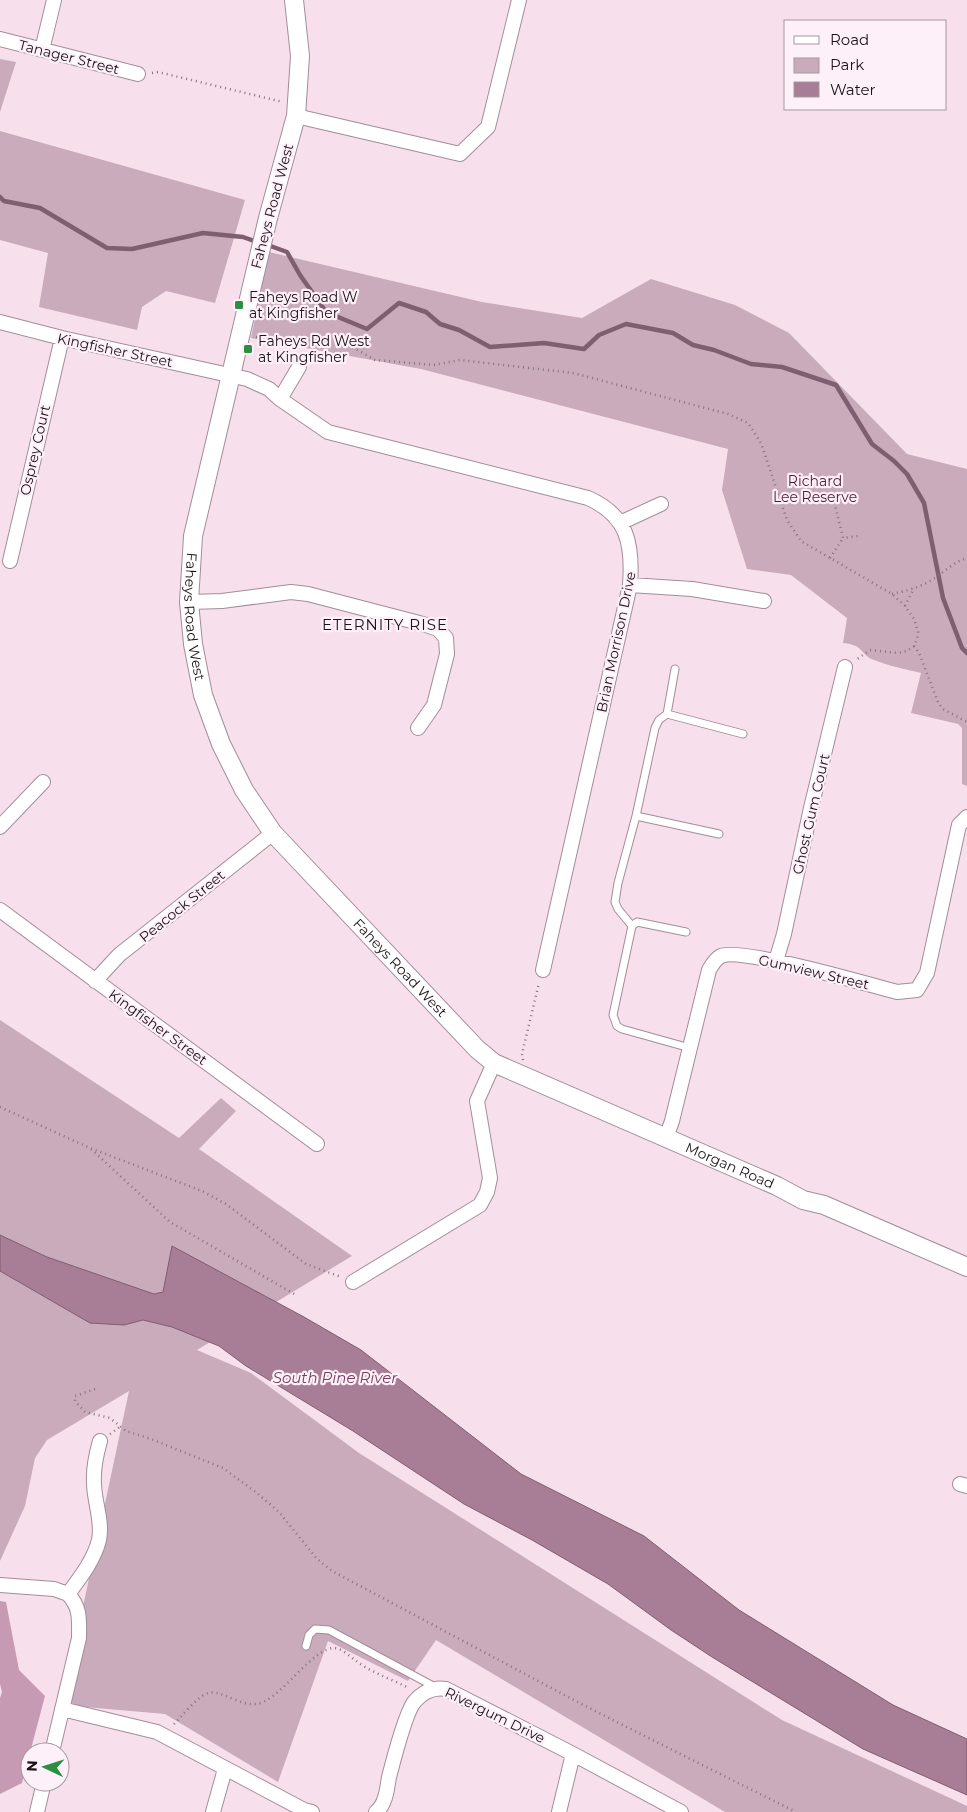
<svg xmlns="http://www.w3.org/2000/svg" width="967" height="1812" viewBox="0 0 967 1812" font-family="Montserrat,sans-serif">
	<style>
		.green { fill: #c9abbb }
		.forest { fill: #c69ab3 }
		.water { fill: #a87e96; stroke: #7e5e70 }
		.lines { fill: none; stroke-linecap: round; stroke-linejoin: round }
		.stream { stroke: #7e5e70; stroke-width: 4.5 }
		.service-casing { stroke: #a28d99; stroke-width: 9 }
		.minor-casing { stroke: #a28d99; stroke-width: 16 }
		.tertiary-casing { stroke: #a28d99; stroke-width: 20 }
		.path { stroke: #83747c; stroke-width: 2.5; stroke-dasharray: 1 4; stroke-linecap: butt }
		.service { stroke: #fff; stroke-width: 7 }
		.minor { stroke: #fff; stroke-width: 14 }
		.tertiary { stroke: #fff; stroke-width: 18 }
		.poi-dot { fill: #2b8e43; stroke: #fef0f8; stroke-width: 2 }
		.labels { text-anchor: middle; stroke-width: 4.5; stroke-linejoin: round; paint-order: stroke }
		.street-label { font-size: 14px; fill: #1b1318; stroke: #fef0f8 }
		.poi-label { font-size: 14px; fill: #1b1318; stroke: #fef0f8; text-anchor: start }
		.park-label { font-size: 14px; fill: #4f193c; stroke: #fef0f8 }
		.neighbourhood-label { font-size: 15px; letter-spacing: 1px; fill: #1b1318; stroke: #fef0f8 }
		.water-label { font-size: 15px; font-style: italic; fill: #763d60; stroke: #fef0f8 }
	</style>
	<rect width="100%" height="100%" fill="#f7e0ec"/>
	<path class="green" d="M0,59l16,3 -16,50z
		M0,131l245,69 -30,103 -49,-12 -24,16 -5,23 -98,-23 9,-54 -48,-13z
		M269,252l213,50 100,16 69,-39 84,26 54,28 118,121 60,15v317l-5,-2v-56l-4,-4 -47,-11 10,-40c-16,-4 -32,-7 -47,-13 -14,-5 -9,-15 -31,-17l4,-25 -56,-43 -44,-6 -25,-79 6,-41 -307,-80 -170,-31z
		M0,1020l179,118 42,-40 15,13 -37,38 153,107 -155,94 54,23 108,80 423,267 185,86v6h-242l-289,-172 -28,41 -80,-40 -50,141 -113,-68 -103,-9 67,-314 -82,49 -12,18 -10,48 -25,55z"/>
	<path class="forest" d="M0,1601l6,1 13,68 26,26 -23,87 -22,11v-96l2,-6 -2,-8z"/>
	<path class="water" d="M0,1235l47,22 107,37 9,-2 9,-46 132,71 57,33 160,124 123,62 95,74 154,95 74,34v56l-104,-46 -151,-92 -41,-27 -63,-46 -76,-44 -68,-36 -111,-73 -107,-65 -27,-20 -47,-19 -29,-7 -19,5 -34,-2 -90,-52z"/>
	<g class="lines">
		<path class="stream" d="M0,197l4,4 36,7 67,40 25,1 71,-16 40,4 14,5
			M265,244l22,8 13,23 26,37 41,17 32,-26 27,9 14,12 19,6 31,17 54,-4 40,6 15,-14 27,-11 47,9 20,12 21,5 37,14 31,3 54,18 36,59 22,17 13,13 17,29 19,95 19,50 5,5"/>
		<defs>
			<path id="service" d="M667,714l76,20
				M636,816l83,18
				M632,926l-14,-17 -3,-7 3,-19 18,-67 19,-88 4,-8 8,-6 8,-45
				M686,932l-49,-10 -5,4 -19,89 4,11 5,3 68,19
				M306,1646l3,-11 6,-6 14,1 106,57"/>
			<path id="minor" d="M0,39l138,35
				M42,50l12,-50
				M296,116l164,38 28,-27 31,-127
				M0,322l62,16 185,41 22,10 11,10 48,33 260,66c40,18 45,46 42,87l-87,385
				M280,399l19,-32
				M620,523l41,-19
				M10,561l52,-223
				M630,585l62,4 72,12
				M189,602l33,-1 69,-9 17,2 115,30 15,5 8,9 1,16 -13,51 -16,23
				M0,827l43,-45
				M0,910l317,234
				M776,961l8,-27 27,-126 34,-141
				M95,981l24,-26 154,-122
				M666,1138l6,-17 37,-151c3,-5 6,-11 12,-14 19,-9 149,29 176,36l20,-2 10,-17 32,-148 8,-8
				M353,1282l127,-77 7,-13 3,-14 -13,-77 17,-38
				M960,1484l7,2
				M0,1585l54,4 14,5
				M62,1709l95,23 147,78 8,2
				M52,1752l27,-114c0,-18 2,-30 -11,-44 12,-16 26,-34 31,-54 4,-18 -5,-39 -5,-57 -1,-15 2,-28 6,-42
				M37,1812l7,-30
				M213,1812l12,-43
				M376,1812c10,-8 11,-23 13,-35 4,-15 17,-67 26,-76 9,-10 19,-14 31,-12l127,65 108,58
				M559,1812l14,-58"/>
			<g id="tertiary">
				<path id="s1" d="M294,0l6,56 -4,60 -28,102 -75,318 -4,66 4,42 10,51 18,49 23,46 29,43 204,216 17,14 283,123 26,14 21,5 143,62"/>
			</g>
		</defs>
		<use href="#service" class="service-casing"/>
		<use href="#minor" class="minor-casing"/>
		<use href="#tertiary" class="tertiary-casing"/>
		<path class="path" d="M152,73l6,-1 125,30
			M256,337l21,6 29,-1 18,-5 21,6 30,17 59,5 26,-5 113,13 155,41 20,9 13,20 26,77 14,21 91,53 13,12 9,13 4,13 -1,7 -3,7 -7,5 -9,2 -28,-3 -14,10
			M832,493l11,45 16,-2
			M830,558l13,-20
			M892,594c13,-3 26,-6 38,-13 12,-7 23,-19 37,-23
			M905,606l9,-18
			M914,646l5,7 19,49 5,7 24,13
			M523,1060l-1,-6 17,-71
			M0,1107l90,41 112,43 24,13 80,60 35,13
			M91,1149l79,73 126,73
			M95,1389l-20,7v5l10,11 25,6 16,13 25,8 72,29 34,25 22,19 38,47 15,12 253,135 211,106
			M110,1434l11,-8
			M174,1724c8,-8 24,-28 34,-31 16,-4 36,18 55,9 23,-10 51,-55 72,-54 8,1 14,8 20,12 15,12 36,19 54,28"/>
		<use href="#service" class="service"/>
		<use href="#minor" class="minor"/>
		<use href="#tertiary" class="tertiary"/>
	</g>
	<g class="poi-dot">
		<rect x="234" y="300" width="10" height="10" rx="2.5"/>
		<rect x="243" y="344" width="10" height="10" rx="2.5"/>
	</g>
	<g class="labels">
		<g class="street-label">
			<text transform="translate(69 57) rotate(14)" y="5">Tanager Street</text>
			<text transform="translate(272 206) rotate(-75)" y="5">Faheys Road West</text>
			<text transform="translate(115 350) rotate(12)" y="5">Kingfisher Street</text>
			<text transform="translate(35 450) rotate(-77)" y="5">Osprey Court</text>
			<text dy="5" stroke="none"><textPath href="#s1" startOffset="630">Faheys Road West</textPath></text>
			<text transform="translate(616 642) rotate(-78)" y="5">Brian Morrison Drive</text>
			<text transform="translate(811 814) rotate(-77)" y="5">Ghost Gum Court</text>
			<text transform="translate(182 906) rotate(-39)" y="5">Peacock Street</text>
			<text dy="5" stroke="none"><textPath href="#s1" startOffset="1050">Faheys Road West</textPath></text>
			<text transform="translate(814 972) rotate(13)" y="5">Gumview Street</text>
			<text transform="translate(158 1027) rotate(36)" y="5">Kingfisher Street</text>
			<text dy="5" stroke="none"><textPath href="#s1" startOffset="1441">Morgan Road</textPath></text>
			<text transform="translate(495 1715) rotate(26)" y="5">Rivergum Drive</text>
		</g>
		<g class="poi-label">
			<text x="249" y="302">Faheys Road W<tspan x="249" dy="16">at Kingfisher</tspan></text>
			<text x="258" y="346">Faheys Rd West<tspan x="258" dy="16">at Kingfisher</tspan></text>
		</g>
		<g class="park-label">
			<text x="815" y="486">Richard<tspan x="815" dy="16">Lee Reserve</tspan></text>
		</g>
		<g class="neighbourhood-label">
			<text x="385" y="630">ETERNITY RISE</text>
		</g>
		<g class="water-label">
			<text x="335" y="1383">South Pine River</text>
		</g>
	</g>
	<rect x="784" y="20" width="162" height="90" fill="#fef0f8" stroke="#a3989e"/>
	<rect x="794" y="36" width="25" height="8" fill="#ffffff" stroke="#a3989e"/>
	<text x="830" y="45" font-size="15" fill="#1b1318">Road</text>
	<rect x="794" y="58" width="25" height="15" fill="#c9abbb" stroke="#a3989e"/>
	<text x="830" y="70" font-size="15" fill="#1b1318">Park</text>
	<rect x="794" y="82" width="25" height="15" fill="#a87e96" stroke="#a3989e"/>
	<text x="830" y="95" font-size="15" fill="#1b1318">Water</text>
	<g transform="translate(45 1767) rotate(274)"><circle r="24" fill="#fef0f8" stroke="#a3989e"/>
	<path d="M0-4L9 19L0 12L-9 19Z" fill="#2b8e43"/>
	<text y="-8" font-size="14" font-weight="bold" text-anchor="middle" fill="#1b1318">N</text>
	</g>
</svg>
